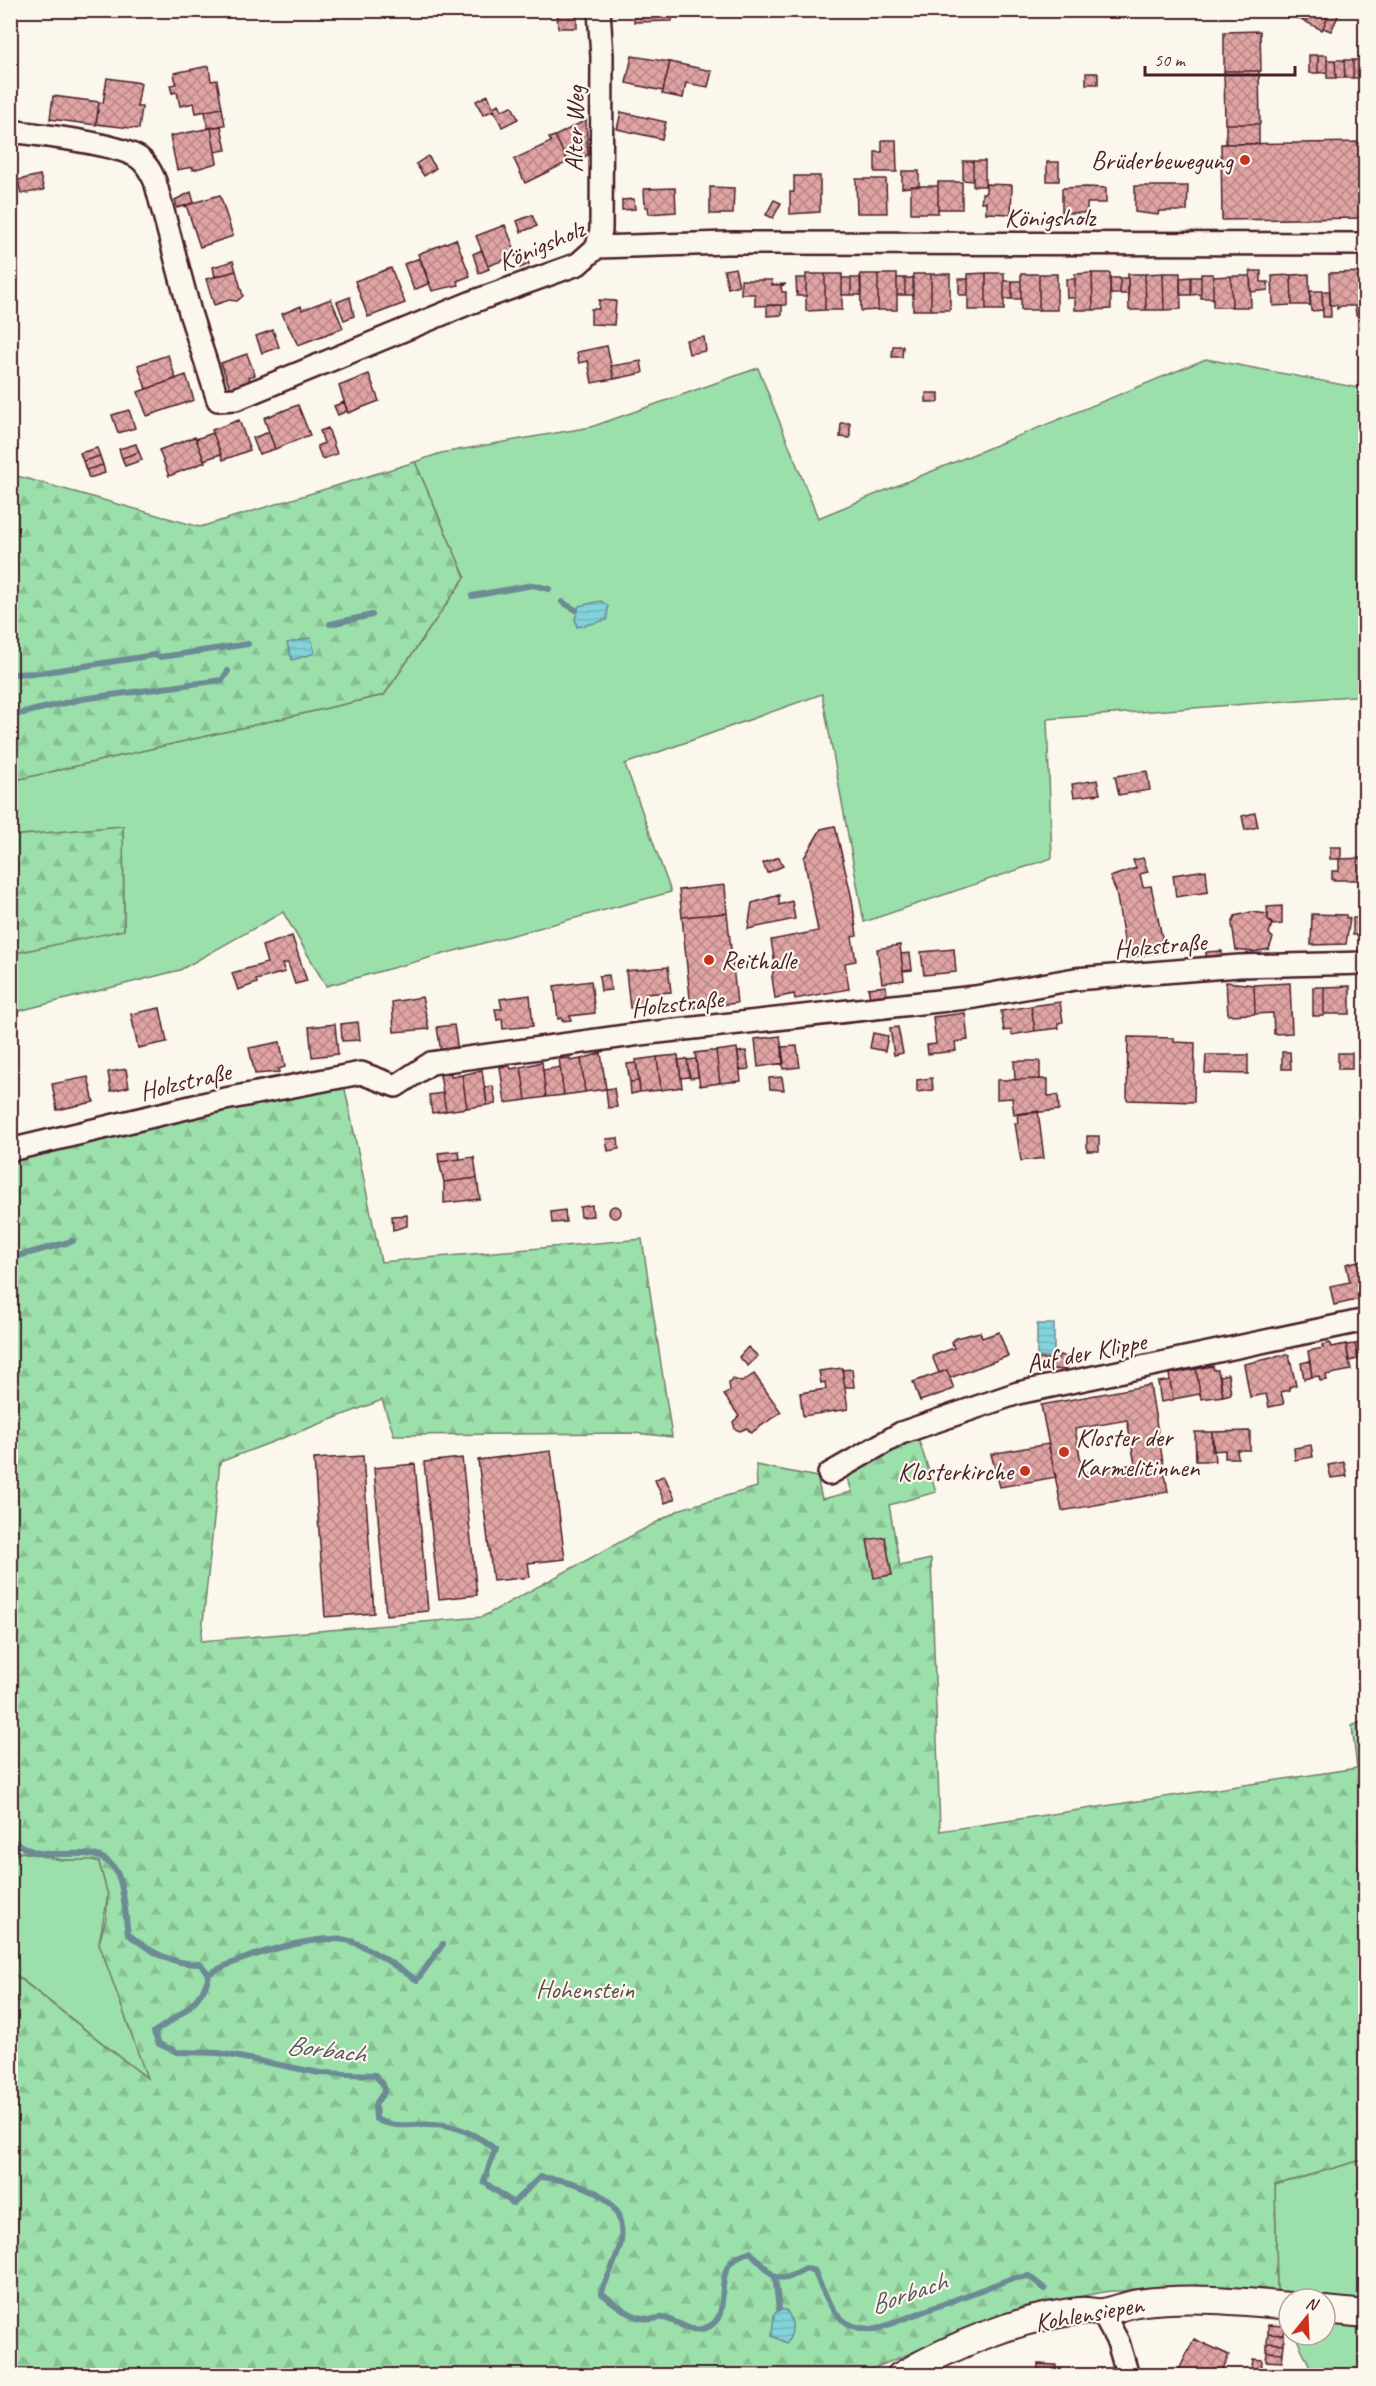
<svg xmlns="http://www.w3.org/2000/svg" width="1376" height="2386" viewBox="0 0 1376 2386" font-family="Caveat,sans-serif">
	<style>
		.green { fill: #9bdfaa; stroke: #727f6a; stroke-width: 1.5 }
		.forest { fill: url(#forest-firs); stroke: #727f6a; stroke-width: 1.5 }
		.water { fill: url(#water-rules); stroke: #6c8b95; stroke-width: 1.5 }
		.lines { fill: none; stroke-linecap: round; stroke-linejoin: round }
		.stream { stroke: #6c8b95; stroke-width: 6 }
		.building { fill: url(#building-cross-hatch); stroke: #4a1f2b; stroke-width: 1.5; fill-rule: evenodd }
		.minor-casing { stroke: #4a1f2b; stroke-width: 26 }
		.tertiary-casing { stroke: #4a1f2b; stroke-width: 30 }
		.minor { stroke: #fbf7ec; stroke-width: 21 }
		.tertiary { stroke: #fbf7ec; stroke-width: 26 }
		.poi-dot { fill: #c8321e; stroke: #fbf7ec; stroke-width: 2 }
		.labels { text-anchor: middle; stroke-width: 4.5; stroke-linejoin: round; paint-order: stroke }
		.street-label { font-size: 26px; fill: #4a1f2b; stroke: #fbf7ec }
		.poi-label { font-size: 26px; fill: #4a1f2b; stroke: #fbf7ec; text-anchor: end }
		.park-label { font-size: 26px; fill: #5e4f4b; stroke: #fbf7ec }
		.water-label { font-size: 27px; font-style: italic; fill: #5b5560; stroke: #fbf7ec }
	</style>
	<defs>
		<pattern id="forest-firs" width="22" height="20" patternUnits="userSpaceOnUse" patternTransform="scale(1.5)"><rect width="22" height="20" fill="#9bdfaa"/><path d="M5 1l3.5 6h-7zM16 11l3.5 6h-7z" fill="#87bf92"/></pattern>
		<pattern id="water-rules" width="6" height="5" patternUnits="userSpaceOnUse" patternTransform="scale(1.5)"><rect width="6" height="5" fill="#82d3db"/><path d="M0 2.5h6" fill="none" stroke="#72b5bc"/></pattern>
		<pattern id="building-cross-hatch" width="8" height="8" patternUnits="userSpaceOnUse" patternTransform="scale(1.5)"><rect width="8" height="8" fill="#dfa4a3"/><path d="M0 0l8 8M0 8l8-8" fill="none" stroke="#b78585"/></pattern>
	</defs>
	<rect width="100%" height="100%" fill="#fbf7ec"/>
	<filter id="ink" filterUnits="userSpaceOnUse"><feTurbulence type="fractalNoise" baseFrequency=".0167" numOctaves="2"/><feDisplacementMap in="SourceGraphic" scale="12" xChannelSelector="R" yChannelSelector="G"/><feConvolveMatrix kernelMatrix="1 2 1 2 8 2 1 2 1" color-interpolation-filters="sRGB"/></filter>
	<g filter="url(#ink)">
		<path class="green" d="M1206,359l159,30v306l-318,24 5,139 -188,64 -42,-228 -197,70 46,128 -345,94 -43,-74 -103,58 -169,43v-59l113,-25 -1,-103 -112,10v-55l373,-86 81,-118 -50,-115 26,-9 150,-26 167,-59 60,150z
			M10,1851l3,4 9,-3 40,8 31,-1 6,3 9,33 -9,48 49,136 -137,-108z
			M1365,2159v216h-57l4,-4 -17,-36h30v-36h-36v22l-12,-25 -2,-111z"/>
		<path class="forest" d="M415,462l50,115 -81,118 -373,86 -1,-307 190,53z
			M123,826l1,104 -113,24v-118z
			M341,1070l40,192 261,-23 30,198 -38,-4 -240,2 -12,-35 -162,62 -19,179 281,-24 199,-108 76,-22 -1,-22 61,12 5,22 30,-7 -6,-20 70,-40 20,60 -47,13 11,61 31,-7 9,272 417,-63 -5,-42 13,-6v439l-90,26 2,111 -91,-6 -76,1 -89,16 -163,68h-847l-1,-404 137,107 -48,-135 7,-25 2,-23 -9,-33 -6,-2h-31l-40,-8 -9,3 -2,-4v-712z"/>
		<path class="water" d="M601,601l7,5 -1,14 -30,7 -2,-8 4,-13z
			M311,638l4,15 -23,7 -5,-17z
			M1037,1324h17v33h-17z
			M779,2309l7,1c8,10 8,23 1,33l-15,-7 2,-21z"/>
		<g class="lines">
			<path class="stream" d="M472,596l61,-11 16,4
				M562,602l14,8
				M330,624l42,-9
				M10,674l30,-1 114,-18 7,2 87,-13
				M10,716l72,-17 140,-19 6,-9
				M11,1258l62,-17
				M10,1840c8,4 17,10 25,12 28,8 68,-11 83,23 7,16 7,41 10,59 23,18 42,30 72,30l9,10c-4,26 -33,44 -55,58l5,12 18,8 42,1 101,20 55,2 8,9 1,8 -9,13 1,14c17,10 39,5 59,5 21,1 44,12 60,25l-11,33 29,21 27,-26c36,4 87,16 81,64 -1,11 -15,39 -20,52 14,11 30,25 48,26 5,1 9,-2 14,-1 14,2 24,14 39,11 40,-9 -1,-66 48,-77l25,25 12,1 19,-10 8,3c15,31 22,61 63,58l133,-50 19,-3 16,13
				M209,1974c27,-16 115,-44 144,-32 22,8 44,26 64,38l26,-36
				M775,2277l4,32"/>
		</g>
		<path class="building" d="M634,10h38v11l-38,1z
			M1291,10h21l-6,12 -17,-8z
			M1312,10h19l-9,20 -16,-8z
			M1331,10h10l-10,21 -8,-3z
			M557,11l20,-1v18h-19z
			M1260,31l1,40h-37v-39z
			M1309,55h9v18h-9z
			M1318,55h9v17l-9,1z
			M632,56l38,6 -7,29 -37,-8z
			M1327,60h8l1,18h-9z
			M1335,60h9l1,18h-9z
			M1344,60h9v18h-8z
			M1353,60h10v18h-10z
			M670,62l42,9 -4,16 -22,-4 -3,15 -21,-4z
			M209,66l2,15 6,-1 5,28 -26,5 -2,-10 -14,3 -3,-14 -5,1 -2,-8 6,-1 -2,-11z
			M1224,71h35l1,53h-35z
			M1086,73h12v11h-12z
			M107,78l34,5 -4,24h5l-3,22 -43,-5 3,-22 4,1z
			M488,95l5,12 6,-3 3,6 10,-4 6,13 -16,8 -8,-17 -11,5 -7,-14z
			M53,96l46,6 -3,23 -46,-6z
			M222,108l3,17 -17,3 -3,-17z
			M621,112l45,10 -4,17 -45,-10z
			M586,120l2,35 -19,9 -14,-28z
			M1226,124h33v20h-33z
			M221,126l5,24 -11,2 -4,-24z
			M211,128l6,35 -24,7v-3l-16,3 -7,-34z
			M555,136l13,26 -43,21 -11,-24 37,-17 -2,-4z
			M882,140h14l1,32h-22v-20h7z
			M1366,142v76l-144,2 -1,-76z
			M428,156l8,12 -12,8 -8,-12z
			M963,161h10v20l-10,-1z
			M973,161h12v25h-12z
			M1047,162h12v19h-12z
			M902,171h17v15l-17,2z
			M40,175l4,15 -23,4 -3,-14z
			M794,176h26v36l-30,2v-22h4z
			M856,179h30l1,34h-30z
			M938,182h24v27h-24z
			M986,184l26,1 -1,29 -25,-1v-11h-5l1,-4v-5h4z
			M911,186h27v27h-27z
			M1135,186h53l-1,25h-28l-1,4 -23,-3z
			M710,187l24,1 -1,26h-23z
			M1087,187l19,1v15h-19v10h-25v-25z
			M675,188l1,24 -27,2 -1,-7h-3l-1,-18z
			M191,192l3,11 -17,5 -2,-8z
			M220,195l13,41 -33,11 -14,-42z
			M634,199l1,10 -13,1v-10z
			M774,200l7,3 -8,15 -7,-3z
			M532,215l5,11 -16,6 -4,-11z
			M505,225l12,30 -29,11 -12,-30z
			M456,239l14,37 -13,5 2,4 -27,6 -14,-37z
			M523,249l6,15 -9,4 -4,-16z
			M482,250l7,19 -10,4 -6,-19z
			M420,258l10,25 -16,7 -10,-26z
			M233,261l3,10 -21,6 -2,-10z
			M391,268l14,35 -37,14 -13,-36z
			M735,268l4,17 -11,3 -4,-18z
			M236,271l7,25 -6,5 -8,-1 -15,5 -8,-26z
			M1250,271h11v11h7v8l-17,2z
			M1366,272v43h-10l-1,-9h-14l-4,3v-4h-7l-1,-32z
			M986,273h18v37h-18z
			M986,273v37h-18v-36z
			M1092,273l1,37h-18v-36z
			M1092,273h18l1,36 -18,1z
			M1163,273l1,37h-18l-1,-36z
			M1163,273h17l1,36 -17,1z
			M806,274h19v36l-19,1z
			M825,274h17v36h-17z
			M860,274h18v36l-17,1z
			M878,274h19v36h-19z
			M913,274h18v36h-18z
			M931,274h19v36h-19z
			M1021,274h18v36h-18z
			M1039,274h18v36h-18z
			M1128,274h17l1,36h-17z
			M1201,274h12v24h-12z
			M1309,274l1,31h-18l-1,-30z
			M1291,275l1,30 -19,1 -1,-30z
			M1231,276l1,31h-19v-30z
			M1231,276h19l1,31h-19z
			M1191,277v18h-11v-17z
			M1191,277h10v17l-10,1z
			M796,278h10v18h-9z
			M842,278h9v17h-9z
			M851,278h10v17h-10z
			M897,278h8v17h-8z
			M905,278h8v17h-8z
			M1110,278h10v16h-10z
			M1120,278h8v16h-8z
			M959,279h9v16h-9z
			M1066,279h9v19h-8z
			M741,280h31v5l14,-1 -5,2 1,6h4v13l-31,1v-12h-14z
			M1004,281h8v18h-8z
			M1012,281h9v18h-9z
			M1310,291h12l1,19 -12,1z
			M1322,291h8l1,26h-8z
			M350,297l4,19 -10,4 -7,-18z
			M331,299l12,29 -45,17 -16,-31 19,-8 1,4z
			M599,300l17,1 -2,24 -23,-1v-15h8z
			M767,305h15v10l-15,1z
			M273,330l6,17 -17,6 -6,-17z
			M704,337l2,14 -17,3 -3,-14z
			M607,346l7,33 -22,4 -4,-22 -9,2 -2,-11z
			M893,346h10l-1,11h-10z
			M247,354l8,21 -6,2 1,4 -20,7 -9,-25z
			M168,355l8,24 -30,10 -8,-24z
			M641,361l2,12 -29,6 -3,-13z
			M369,374l10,27 -31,12 -9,-27z
			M186,375l8,25 -47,16 -9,-24z
			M926,393h13v9h-13z
			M344,402l3,9 -9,4 -4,-9z
			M298,405l12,30 -35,14 -11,-31z
			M129,410l6,18 -17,5 -6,-18z
			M239,420l11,30 -27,10 -11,-30z
			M841,423h9v15l-10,-1z
			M328,428l9,26 -15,5 -5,-13 7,-3 -4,-12z
			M269,432l6,17 -16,5 -6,-16z
			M213,433l8,21 -17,6 -8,-21z
			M195,437l10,25 -36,14 -10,-26z
			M136,444l3,8 -17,6 -3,-9z
			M97,448l3,8 -17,5 -3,-8z
			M139,452l3,8 -17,6 -3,-8z
			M100,456l3,9 -17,5 -3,-9z
			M103,465l2,8 -16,5 -3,-8z
			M1147,771l3,19 -31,5 -4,-19z
			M1097,780l3,14 -26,3 -2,-13z
			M1255,813l3,14 -13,3 -3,-14z
			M835,826l17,73 5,37 -5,1 4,24 -11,2 4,26 -54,10 -1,-5 -19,4 -3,-21 3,-13 -4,-24 47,-9 -14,-73 17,-29z
			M1330,847h11v12h-11z
			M779,857l4,9 -16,7 -4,-10z
			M1143,858l5,14 -8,2 3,13 8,-1 14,65 -38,7 -11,-67 -6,-14 26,-9 -3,-8z
			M1366,858v22h-34v-9h7v-12z
			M1206,870l2,22 -32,5 -3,-22z
			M725,885l2,28 -45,4 -3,-27z
			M779,895v10l13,-4 3,18 -47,10 4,-26z
			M1282,906v18l-10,1 -4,-5 -1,-13z
			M1251,912l17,2v6l4,3 -3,11 4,4 -4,11 -16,3 -17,-2 -4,-26 3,-8z
			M727,913l10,90 -46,5 -9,-91z
			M1312,914l34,1v3h4l-4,26 -35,1z
			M1353,918h9v17h-9z
			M292,936l15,45 -12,3 -7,-21 -6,1 3,8 -29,8 1,3 -19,7 -6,-17 35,-10 -5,-17z
			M900,945l4,35 -22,3 -5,-34z
			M954,949l2,23 -32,3 -3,-23z
			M1222,951v8l-16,1v-8z
			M910,953l2,17 -9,1 -2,-17z
			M668,967l3,25 -26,2 2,12 -17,2 -4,-37z
			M609,975l2,15 -10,1 -2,-15z
			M591,981l4,32 -25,3 1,4 -9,1v-3l-4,1 -4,-33z
			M1226,982l28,3 1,29 -27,1z
			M1290,983l2,50 -18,1 -1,-21 -18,1 -1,-29z
			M886,986l1,9 -17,3 -2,-10z
			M1350,986v28h-26v-27z
			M1313,987h11v29h-11z
			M530,995l3,31 -30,3 -1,-10 -5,1 -2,-11h7l-2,-10z
			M422,997l7,32 -35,3 -2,-30z
			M1060,1002l3,20 -5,1 1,5 -24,3 -4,-25z
			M1031,1006l4,25 -23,4 -1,-5 -7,1 -3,-20z
			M160,1008l7,34 -29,6 -7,-34z
			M965,1013l3,27 -13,2 1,9 -28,3 -1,-9 9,-1 -3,-27z
			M358,1022l2,18 -18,1 -1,-17z
			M335,1024l3,30 -26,3 -3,-30z
			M454,1025l4,25 -17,2 -4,-25z
			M898,1027l5,26 -9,2 -4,-27z
			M873,1033l15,3 -3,15 -15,-3z
			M780,1036l4,27 -26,4 -3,-28z
			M1128,1037l46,1v4l21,1 -1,59 -67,-2z
			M280,1042l5,25 -7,2 1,3 -24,2 -6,-26z
			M797,1046l3,21 -17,2 -1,-22z
			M737,1048l4,33 -21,2 -4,-32z
			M710,1051h6l4,32 -20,3 -5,-33z
			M746,1051l3,18 -9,1 -2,-18z
			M1282,1052h8l1,17h-9z
			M601,1053l5,36 -21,3 -4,-33z
			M1338,1053h14v16h-14z
			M678,1055l4,32 -21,3 -4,-33z
			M1206,1055h42v19l-43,-1z
			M657,1057l4,33 -21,2 -4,-32z
			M570,1058l1,3 10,-2 4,33 -21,3 -5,-36z
			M696,1059l2,18 -8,1 -3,-18z
			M678,1060l9,-1 2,18 -8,1z
			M1014,1061h26v18l-25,1z
			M542,1062l4,35 -20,3 -5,-33z
			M636,1063l3,18 -9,1 -3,-18z
			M510,1066l1,3 10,-2 5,33 -21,3 -5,-36z
			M560,1067l4,28 -18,2 -3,-27z
			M126,1069l3,18 -18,4 -3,-19z
			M482,1070l5,35 -20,3 -5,-33z
			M451,1073v4l11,-2 5,33 -21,3 -6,-36z
			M88,1077l6,25 -37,8 -5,-26z
			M782,1077l2,13 -14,-1 -1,-11z
			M932,1078l1,12 -16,2v-12z
			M1048,1079v17l10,-1 1,15 -45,5 -2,-17 -15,1v-19z
			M639,1081l1,11 -9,2 -1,-12z
			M493,1086l3,18 -9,1 -2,-18z
			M614,1088l3,19 -9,1 -2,-19z
			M443,1093l3,18 -14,2 -3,-18z
			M1038,1111l6,47 -23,3 -6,-38h3l-1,-9z
			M1087,1136h12v15h-12z
			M618,1138l1,11 -11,2 -2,-12z
			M459,1151l1,8 -21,3 -1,-9z
			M474,1157l3,21 -33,4 -5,-20z
			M477,1178l3,21 -36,4v-21z
			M592,1205l1,11 -12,1 -1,-10z
			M609 1212a6 6 0 1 1 12 0a6 6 0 1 1-12 0Z
			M565,1210l1,12 -14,1 -1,-11z
			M407,1215v11l-14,4 -1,-14z
			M1366,1259v39l-32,7 -4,-19 20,-4 -4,-18z
			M980,1332l2,6 17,-6 9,24 -58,22 -3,-8 -8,3 -7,-17 22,-8 -2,-6 4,-4z
			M1363,1342l3,15 -8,2 -3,-15z
			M1330,1343l1,4 15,-3 5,26 -25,5 1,5 -7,1 -1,-5 -7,1 -4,-26 15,-3 -1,-3z
			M1355,1344l3,15 -9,2 -3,-16z
			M748,1347l10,9 -10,10 -9,-9z
			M1060,1355l9,3 -2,12 -35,-2v-9h26z
			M1285,1355h4l7,30 -7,2 1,3 -9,2 3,12 -15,3 -3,-13 -16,3 -6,-33z
			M1310,1361l2,16 -8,2 -3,-16z
			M1213,1366l1,4h4l5,26 -22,3 -5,-30z
			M842,1368l6,41 -45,7 -3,-23 26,-4 -1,-7 -4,1 -2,-12z
			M852,1369l2,18h-9l-3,-17z
			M1196,1369l4,25 -27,5 -4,-25z
			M947,1370l7,19 -34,12 -7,-19z
			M754,1374l27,38 -30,21 -4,-5 -7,3 -5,-2 -2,-7 6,-6 -15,-21 6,-4 -1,-8 4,-4 9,3z
			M1228,1374l3,20 -8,2 -3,-20z
			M1170,1380l3,20 -12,2 -3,-20z
			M1150,1385l18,107 -106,19 -21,-106zM1127,1420l8,44 -52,9 -8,-44z
			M1362,1400h4v29h-3l-3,-25z
			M1250,1431v19h-13l1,8h-13v-8l-13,1v-19z
			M1195,1432h17l3,29h-19z
			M1048,1444l8,33 -56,10 -9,-33z
			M1311,1445l2,12 -18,3 -1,-12z
			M551,1451l14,108 -37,4 2,14 -37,4 -15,-121z
			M363,1456l11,157 -49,4 -11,-158z
			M462,1458l15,137 -38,4 -15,-137z
			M1344,1462l3,14 -16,2 -3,-13z
			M415,1464l13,147 -42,4 -12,-147z
			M664,1475l11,24 -10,4 -10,-23z
			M885,1537l7,38 -18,3 -7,-38z
			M1268,2325l17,1 -1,9 -16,-1z
			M1268,2334l16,1v9l-17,-1z
			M1194,2339l35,16 -9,21h-44z
			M1267,2343l17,1 -1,9 -16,-1z
			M1267,2352l16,1 -1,9 -16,-1z
			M1253,2359l9,1 -1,16h-10z
			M1038,2364l18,1v7l18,1v3h-41v-5h5z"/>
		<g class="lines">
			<defs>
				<path id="minor" d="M10,131c29,4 107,12 129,27 8,6 12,14 16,23l36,135 27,84 18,-1 236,-97 106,-38 19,-17 130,-4 639,1
					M597,247l4,-17 1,-173 -3,-47
					M10,1150l210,-50 141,-27 35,13 35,-23 209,-29 335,-37 100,-18 164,-13 127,-3
					M829,1474l72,-41 117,-40 348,-73
					M1102,2312l16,30 10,34"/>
				<path id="tertiary" d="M1325,2310l41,4
					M900,2376c51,-30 120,-59 180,-65 7,-1 15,2 23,1 12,-2 23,-7 35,-9 49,-7 102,-2 151,3"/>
			</defs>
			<use href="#minor" class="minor-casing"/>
			<use href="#tertiary" class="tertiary-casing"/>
			<use href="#minor" class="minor"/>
			<use href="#tertiary" class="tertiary"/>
		</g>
	</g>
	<g class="poi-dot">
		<circle cx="1245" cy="160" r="6"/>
		<circle cx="709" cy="960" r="6"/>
		<circle cx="1064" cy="1452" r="6"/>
		<circle cx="1025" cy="1471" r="6"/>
	</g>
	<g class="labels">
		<g class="street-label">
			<text transform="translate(574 129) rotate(-89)" y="9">Alter Weg</text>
			<text x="1050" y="226">Königsholz</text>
			<text transform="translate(541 245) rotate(-23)" y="9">Königsholz</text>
			<text transform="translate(1160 945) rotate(-5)" y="9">Holzstraße</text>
			<text transform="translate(677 1003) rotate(-6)" y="9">Holzstraße</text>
			<text transform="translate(185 1081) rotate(-13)" y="9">Holzstraße</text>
			<text transform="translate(1086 1352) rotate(-11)" y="9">Auf der Klippe</text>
			<text transform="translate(1089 2313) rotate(-10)" y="9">Kohlensiepen</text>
		</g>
		<g class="poi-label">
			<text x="1233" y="169">Brüderbewegung</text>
			<text x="721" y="969" text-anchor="start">Reithalle</text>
			<text x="1076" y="1446" text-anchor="start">Kloster der<tspan x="1076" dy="30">Karmelitinnen</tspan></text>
			<text x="1013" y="1480">Klosterkirche</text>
		</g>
		<g class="park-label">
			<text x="585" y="1998">Hohenstein</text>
		</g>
		<g class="water-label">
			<text transform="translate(326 2049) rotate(7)" y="9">Borbach</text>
			<text transform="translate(908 2293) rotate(-19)" y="9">Borbach</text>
		</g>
	</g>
	<rect width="1376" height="2386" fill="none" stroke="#fbf7ec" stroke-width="36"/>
	<rect x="18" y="18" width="1340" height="2350" fill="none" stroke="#4a1f2b" stroke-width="2" filter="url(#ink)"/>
	<g transform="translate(1307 2317) rotate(18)"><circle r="28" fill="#fbf7ec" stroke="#b4a19f" stroke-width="1.5"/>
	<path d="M0-4.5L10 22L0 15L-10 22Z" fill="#c8321e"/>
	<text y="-9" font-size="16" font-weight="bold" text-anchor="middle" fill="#4a1f2b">N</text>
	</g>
	<path d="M1145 66v9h150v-9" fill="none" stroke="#4a1f2b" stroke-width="3"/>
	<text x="1154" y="66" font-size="18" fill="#4a1f2b" stroke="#fbf7ec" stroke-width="4.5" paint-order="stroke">50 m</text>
</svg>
